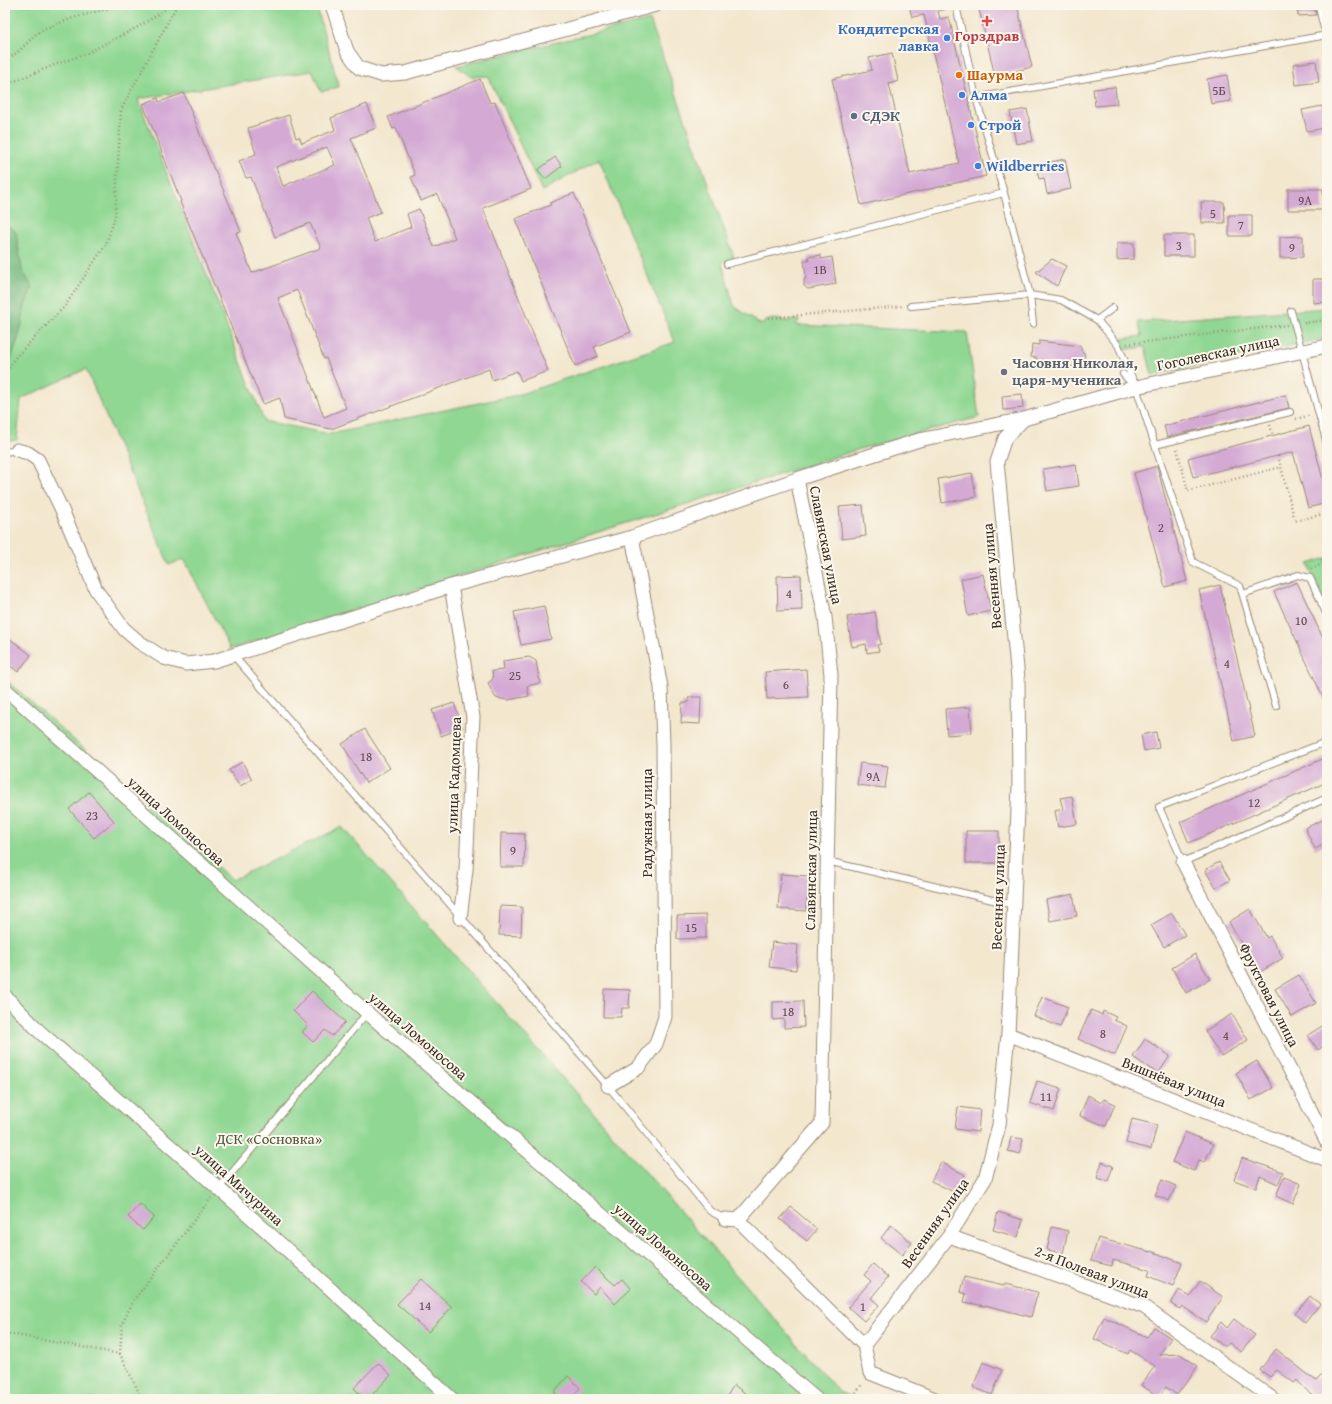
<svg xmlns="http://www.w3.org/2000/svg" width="1332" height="1404" viewBox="0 0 1332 1404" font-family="'Gentium Book Plus',serif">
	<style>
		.green { fill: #8fd792; stroke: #658058 }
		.forest { fill: #73b87c; stroke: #57714d }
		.building { fill: #d4aad5; fill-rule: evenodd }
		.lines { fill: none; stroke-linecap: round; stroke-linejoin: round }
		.service-casing { stroke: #978876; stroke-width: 8 }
		.minor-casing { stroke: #978876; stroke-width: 15 }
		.path { stroke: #978876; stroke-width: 2.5; stroke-dasharray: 1 3; stroke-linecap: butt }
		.service { stroke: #fff; stroke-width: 6 }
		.minor { stroke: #fff; stroke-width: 13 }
		.health-dot { fill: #e0444e; stroke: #fbf7ec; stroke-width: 1.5 }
		.shop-dot { fill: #3f7fe0; stroke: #fbf7ec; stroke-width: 1.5 }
		.food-dot { fill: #e8710a; stroke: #fbf7ec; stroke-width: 1.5 }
		.service-dot { fill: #5c6f8a; stroke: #fbf7ec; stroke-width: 1.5 }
		.worship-dot { fill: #6b7280; stroke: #fbf7ec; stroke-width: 1.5 }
		.labels { text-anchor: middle; stroke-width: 4; stroke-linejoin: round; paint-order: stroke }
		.number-label { font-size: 13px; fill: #614a4c }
		.shop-label { font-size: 15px; font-weight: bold; fill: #366cbe; stroke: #fbf7ec; text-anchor: start }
		.health-label { font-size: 15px; font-weight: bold; fill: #be3a42; stroke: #fbf7ec }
		.food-label { font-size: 15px; font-weight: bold; fill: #c56008; stroke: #fbf7ec; text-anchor: start }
		.service-label { font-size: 15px; font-weight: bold; fill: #4e5e75; stroke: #fbf7ec; text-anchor: start }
		.street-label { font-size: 15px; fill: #3b2a1e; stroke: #fbf7ec }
		.worship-label { font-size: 15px; font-weight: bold; fill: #5b616d; stroke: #fbf7ec; text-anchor: start }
		.park-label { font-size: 15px; fill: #50553b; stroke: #fbf7ec }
	</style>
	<rect width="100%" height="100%" fill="#fbf7ec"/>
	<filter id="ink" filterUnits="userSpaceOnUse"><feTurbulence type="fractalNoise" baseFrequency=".025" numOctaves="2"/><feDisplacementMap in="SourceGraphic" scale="8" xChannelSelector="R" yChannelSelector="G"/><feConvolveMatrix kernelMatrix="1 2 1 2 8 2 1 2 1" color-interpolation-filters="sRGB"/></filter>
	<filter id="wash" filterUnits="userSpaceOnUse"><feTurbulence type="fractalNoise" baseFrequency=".012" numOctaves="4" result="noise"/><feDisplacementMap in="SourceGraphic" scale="16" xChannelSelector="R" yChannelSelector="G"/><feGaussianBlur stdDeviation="0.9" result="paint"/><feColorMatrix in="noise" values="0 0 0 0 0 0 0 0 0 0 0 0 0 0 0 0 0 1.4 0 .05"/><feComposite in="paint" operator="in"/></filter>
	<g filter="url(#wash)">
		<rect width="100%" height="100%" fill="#f3e7ce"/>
		<path class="green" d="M5,5h311l23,82 -18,5 -9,-21 -174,28 126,322 66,13 187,-39 158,-53 -76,-183 -57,32 -54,-115 -17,1 -15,-11 194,-46 84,237 -12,6 12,43 26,18h4v-2c12,-6 14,-1 25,-1 4,-1 7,-1 10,-1v1l-4,4 172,7 12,85 -119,32 -630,200 -46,-90 -15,6 -83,-196 -65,30 -4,41 -12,2z
			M1327,308v30l-175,37 -7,-28 -22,3 -3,-11 22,-3 -4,-14z
			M1327,558v48l-19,-42z
			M5,679l227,201 110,-53 497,565 19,7h-853z"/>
		<path class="forest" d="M5,223l11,9 6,38 10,17 -7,19 -5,27 -12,35 -3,2z"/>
		<g id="blocks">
			<path class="building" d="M909,5h37l1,4 -9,2 2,8 9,-2 37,159 -125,29 -29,-126 40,-9 -3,-12 23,-5 6,28 -9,3 21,90 49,-11 -35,-148 -12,2z
				M978,5h39l15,62 -37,9z
				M1297,5h17l2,10 -18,1z
				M1316,61l3,21 -23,3 -3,-21z
				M1227,75l4,26 -20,3 -4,-25z
				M480,79l10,24 5,-1 36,87 -48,19 65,163 -27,10 -4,-10 -25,9 -3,-11 -158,60 -47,-10 -4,-21 -17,6 -83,-202 1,-1 -38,-97 15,-6 1,4 25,-9 30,77h1l26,62 -5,1 16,40 69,-25 -11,-25 -35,14 -24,-60 -5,1 -7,-17 17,-7 -8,-26 41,-13 7,23 3,-1 3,6 33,-13 -4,-12 36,-14 9,24 -25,10 30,74 -15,6 9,24 36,-15 -4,-13 12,-5 15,38 21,-9 -18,-44 -16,7 -10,-24 4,-2 -19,-47 -3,1 -5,-12zM327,147l8,18 -52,21 -7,-19zM297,290l27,69 2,-1 20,50 -22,9 -46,-119z
				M1115,87l2,17 -22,2 -2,-17z
				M1322,106l4,22 -19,3 -5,-21z
				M1027,109l6,32 -17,3 -6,-32z
				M555,157l7,9 -17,13 -7,-9z
				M1065,159l6,30 -24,5 -3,-16 -5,1 -3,-14z
				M1288,189h35v21h-35z
				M574,193l57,139 -37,15 4,9 -23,10 -60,-147 36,-14 -1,-2z
				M1201,202h23l1,21h-23z
				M1229,215h23v21h-23z
				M1164,235h30v21h-30z
				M1303,236v21l-23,1v-21z
				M1117,243h17v16l-17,1z
				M821,255v4l11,-2 4,27 -28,5 -4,-3v-5l2,-4 -2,-16h5l-1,-4z
				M1052,259l14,7 -9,20 -21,-14z
				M1313,279h14v23l-14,1z
				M1039,341l42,5v4l3,3 1,4 -2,3 -4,2v5l-42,-5v-4l-6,-1 1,-13 7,1z
				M1022,394l1,14 -20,2 -1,-14z
				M1286,395l3,13 -122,29 -3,-11z
				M1309,426l18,69v8l-19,5 -15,-56 -100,25 -5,-19z
				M1076,464l3,22 -32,5 -4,-22z
				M1157,466l30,115 -22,6 -31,-114z
				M972,473l4,24 -34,6 -4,-24z
				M863,505l3,31 -24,3 -3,-32z
				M983,574l8,37 -23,5 -7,-37z
				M801,575l1,35 -24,1 -1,-35z
				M1297,582l30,65v59l-53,-114z
				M1220,585l35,151 -21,5 -35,-151z
				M544,606l7,33 -30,6 -7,-33z
				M875,612l6,32 -4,1 2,6 -12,2 -1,-9 -14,3 -5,-30z
				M9,638l22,17 -13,17 -13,-10v-19z
				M529,657l7,4 4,22 -13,3 2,10 -21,4 -12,-2 -4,-6 -4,-9 5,-4 -1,-8 12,-1 -1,-9z
				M806,669l2,28 -41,2 -2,-27z
				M689,697h12l-1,27 -19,-1 1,-20h6z
				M454,703l9,25 -22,8 -9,-26z
				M970,707l2,26 -25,2 -2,-26z
				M365,729l25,39 -24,15 -24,-39z
				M1156,732l3,16 -15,3 -3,-16z
				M1327,757v25l-138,61 -9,-21z
				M242,762l10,17 -12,7 -11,-16z
				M860,763l28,3 -3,22 -28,-3z
				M89,792l25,29 -20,17 -25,-29z
				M1072,796l5,28 -19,3 -3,-16 8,-2 -3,-11z
				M1327,818v25l-12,6 -10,-21z
				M966,831h33v32h-33z
				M501,833l24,1 -1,33h-24z
				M1219,862l11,18 -14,8 -11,-18z
				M781,874l28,2 -3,35 -28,-2z
				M1073,894l4,22 -27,5 -4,-21z
				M500,906l22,1 -1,29 -22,-1z
				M1250,909l17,29 3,-2 13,22 -26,16 -13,-23 1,-1 -16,-28z
				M1172,913l13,22 -21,12 -13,-22z
				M706,915v23l-29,1v-23z
				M772,942l26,3 -2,25 -27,-3z
				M1195,954l15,25 -24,14 -14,-25z
				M1299,975l17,28 -24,14 -17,-28z
				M604,989l26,1 -1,18h-7l-1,9h-18z
				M312,991l33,31 -13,14 -7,-6 -12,12 -11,-10 6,-7 -15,-14z
				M1042,997l26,10 -8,20 -26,-11z
				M803,1001l1,26 -20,1v-9l-11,1v-18z
				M1091,1010l11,5 1,-4 13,6 -2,3 13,6 -12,29 -37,-16z
				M1232,1014l16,26 -27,16 -16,-25z
				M1327,1023v21l-9,6 -10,-15z
				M1145,1039l25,17 -12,18 -25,-17z
				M1257,1061l16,27 -22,12 -15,-27z
				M1037,1081l24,7 -7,23 -24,-8z
				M1088,1095l13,8 3,-4 11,5 -9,22 -26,-10z
				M958,1107l22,3 -2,22 -23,-3z
				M1132,1119l25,6 -6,24 -25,-6z
				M1185,1132l28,12 -8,18 -6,-2 -5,11 -22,-9z
				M1011,1137l12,2 -3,15 -12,-3z
				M1242,1158l41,14 -5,12 -18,-8 -4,12 -22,-8z
				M941,1162l24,13 -9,18 -25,-12z
				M1102,1162l11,4 -5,15 -11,-3z
				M1284,1177l17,7 -8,20 -17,-8z
				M1162,1180l14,6 -7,15 -14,-6z
				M140,1204l14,13 -11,13 -15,-13z
				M791,1207l26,22 -10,12 -27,-22z
				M998,1212l25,8 -5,17 -25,-7z
				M891,1225l21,18 -10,12 -21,-17z
				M1052,1227l16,4 -5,22 -16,-3z
				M1098,1238l53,14v-1l31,12 -9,23 -25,-10 2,-6 -37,-10 -1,6 -21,-5z
				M873,1264l15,13 -17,21 8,7 -15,16 -16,-14 23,-26 -7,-6z
				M595,1267l20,18 7,-6 9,10 -16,15 -15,-17 -6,7 -13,-12z
				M964,1277l40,9 1,-2 33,8 -7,25 -46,-12v1l-21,-4 2,-8 -6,-2z
				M421,1279l31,28 -24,25 -31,-28z
				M1200,1281l23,16 -17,25 -24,-16 -2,3 -9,-5 8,-14 11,6z
				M1310,1296l10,8 -15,19 -10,-9z
				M1104,1317l43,20 7,-10 17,11 -12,17 21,-1 18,12 -21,29 -11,-8 -7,10 -18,-12 14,-19 -25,-16 -2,4 -34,-15z
				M1234,1319l21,16 -14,17 -12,-9 -4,4 -15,-11 11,-14 6,6z
				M1276,1349l40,32 11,-11v29h-12l-18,-19 -3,3 -17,-13 -7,7 -10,-7z
				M983,1362l19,8 -10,25 -19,-8z
				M378,1363l13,12 -23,24h-3l-11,-11z
				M568,1376l12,12 -10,11h-8l-8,-7z
				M734,1385l19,14h-28z"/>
		</g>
	</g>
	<g filter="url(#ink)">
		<use href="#blocks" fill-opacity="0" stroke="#978876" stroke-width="1"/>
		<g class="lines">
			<defs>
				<path id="service" d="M956,5l20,93 28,95 26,102 31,5 36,20 21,25 18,42 57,175 47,24 36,120
					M976,98l351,-63
					M727,264l277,-71
					M911,306l119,-11 3,29
					M1291,311l36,133
					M1097,320l16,-12
					M1123,374l10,11
					M1155,445l135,-33
					M5,452l12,-2
					M1243,594l55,-19 12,3 17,37
					M233,655l375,431 102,125 15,8
					M1327,744l-1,-2 -167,65 24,55 144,-64
					M827,861l187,44
					M219,1188l148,-175"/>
				<path id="minor" d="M332,5l15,46 12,17 22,7 24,-2 251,-68
					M1322,5l5,21
					M17,450l11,3 10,7 24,50 34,80 28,39 15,13 25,16 22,6 28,-3 237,-75 181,-49 165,-58 122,-39 105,-21 112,-32 191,-41
					M451,586l22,131 -7,153 -6,48
					M5,689l376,336 435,374
					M1183,862l144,280
					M5,996l35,36 202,177 210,190
					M1008,1034l319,126
					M608,1086l30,-18 18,-24 9,-27 -2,-273 -2,-57 -29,-150
					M725,1219l13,1 84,-97 9,-448 -6,-58 -28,-138
					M738,1220l126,125
					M949,1236l195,71 129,92
					M864,1345l85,-109 36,-57 14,-54 9,-91 11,-247 -1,-108 -21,-217 8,-24 19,-19
					M864,1345l6,28 65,26"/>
			</defs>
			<use href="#service" class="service-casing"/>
			<use href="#minor" class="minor-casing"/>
			<path class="path" d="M5,61l14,-10 17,-17 10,-6 27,-10 48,-13
				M5,85l52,-21 28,-10 53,-27 19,-12 14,-10
				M769,318l135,-12
				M1304,323l23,-3
				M1127,344l160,-19
				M5,375l9,-16 51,-53 41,-62 9,-27 6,-107 56,-105
				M1296,419l15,-4
				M1270,425l3,11
				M1177,449l11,42 93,-24 14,54 32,-8
				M1278,456l3,11
				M1311,569l16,-7
				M5,1333l115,21 22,45
				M120,1354l2,-30 12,-24 77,-102
				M851,1399l12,-16"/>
			<use href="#service" class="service"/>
			<use href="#minor" class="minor"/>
		</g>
	</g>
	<path class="health-dot" d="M985 15h4v4h4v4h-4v4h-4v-4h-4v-4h4z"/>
	<g class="shop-dot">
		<circle cx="947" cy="38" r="4"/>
		<circle cx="962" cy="95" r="4"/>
		<circle cx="971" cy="125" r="4"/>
		<circle cx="978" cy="166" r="4"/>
	</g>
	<circle class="food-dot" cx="959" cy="75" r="4"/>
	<circle class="service-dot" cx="854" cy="116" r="4"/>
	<circle class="worship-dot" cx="1004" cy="372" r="4"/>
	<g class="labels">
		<g class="number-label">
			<text x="1219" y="95">5Б</text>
			<text x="1305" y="205">9А</text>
			<text x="1213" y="218">5</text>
			<text x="1241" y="230">7</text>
			<text x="1179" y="250">3</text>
			<text x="1292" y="252">9</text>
			<text x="820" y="274">1В</text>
			<text x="1161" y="532">2</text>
			<text x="789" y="598">4</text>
			<text x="1301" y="625">10</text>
			<text x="1227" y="668">4</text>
			<text x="515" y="680">25</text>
			<text x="786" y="689">6</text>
			<text x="366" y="761">18</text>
			<text x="873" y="781">9А</text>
			<text x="1254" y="807">12</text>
			<text x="92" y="820">23</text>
			<text x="513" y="855">9</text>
			<text x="691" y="932">15</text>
			<text x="788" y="1016">18</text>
			<text x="1103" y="1038">8</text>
			<text x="1226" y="1040">4</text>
			<text x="1046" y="1101">11</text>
			<text x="425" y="1310">14</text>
			<text x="863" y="1311">1</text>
		</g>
		<g class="shop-label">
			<text x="939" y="34" text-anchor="end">Кондитерская<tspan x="939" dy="17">лавка</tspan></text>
			<text x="970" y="100">Алма</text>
			<text x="979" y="130">Строй</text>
			<text x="986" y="171">Wildberries</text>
		</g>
		<g class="health-label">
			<text x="987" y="41">Горздрав</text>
		</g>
		<g class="food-label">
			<text x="967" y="80">Шаурма</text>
		</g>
		<g class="service-label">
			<text x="862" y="121">СДЭК</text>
		</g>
		<g class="street-label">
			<text transform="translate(1218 353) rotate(-12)" y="5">Гоголевская улица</text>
			<text transform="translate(826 545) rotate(79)" y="5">Славянская улица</text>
			<text transform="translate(992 576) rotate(-95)" y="5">Весенняя улица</text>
			<text transform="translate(454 775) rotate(-88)" y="5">улица Кадомцева</text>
			<text transform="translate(176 821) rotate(42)" y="5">улица Ломоносова</text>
			<text transform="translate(647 823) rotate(-90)" y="5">Радужная улица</text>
			<text transform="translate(811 870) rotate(-89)" y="5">Славянская улица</text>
			<text transform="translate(998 897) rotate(-88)" y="5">Весенняя улица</text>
			<text transform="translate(1269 995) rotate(63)" y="5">Фруктовая улица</text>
			<text transform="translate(418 1036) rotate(41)" y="5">улица Ломоносова</text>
			<text transform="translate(1174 1082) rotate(22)" y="5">Вишнёвая улица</text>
			<text transform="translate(239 1185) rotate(42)" y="5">улица Мичурина</text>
			<text transform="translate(935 1223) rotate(-55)" y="5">Весенняя улица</text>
			<text transform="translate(663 1247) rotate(41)" y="5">улица Ломоносова</text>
			<text transform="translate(1092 1272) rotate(21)" y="5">2-я Полевая улица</text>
		</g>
		<g class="worship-label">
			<text x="1012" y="368">Часовня Николая,<tspan x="1012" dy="17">царя-мученика</tspan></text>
		</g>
		<g class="park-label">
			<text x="269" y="1144">ДСК «Сосновка»</text>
		</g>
	</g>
	<rect width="1332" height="1404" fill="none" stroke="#fbf7ec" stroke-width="20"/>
</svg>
